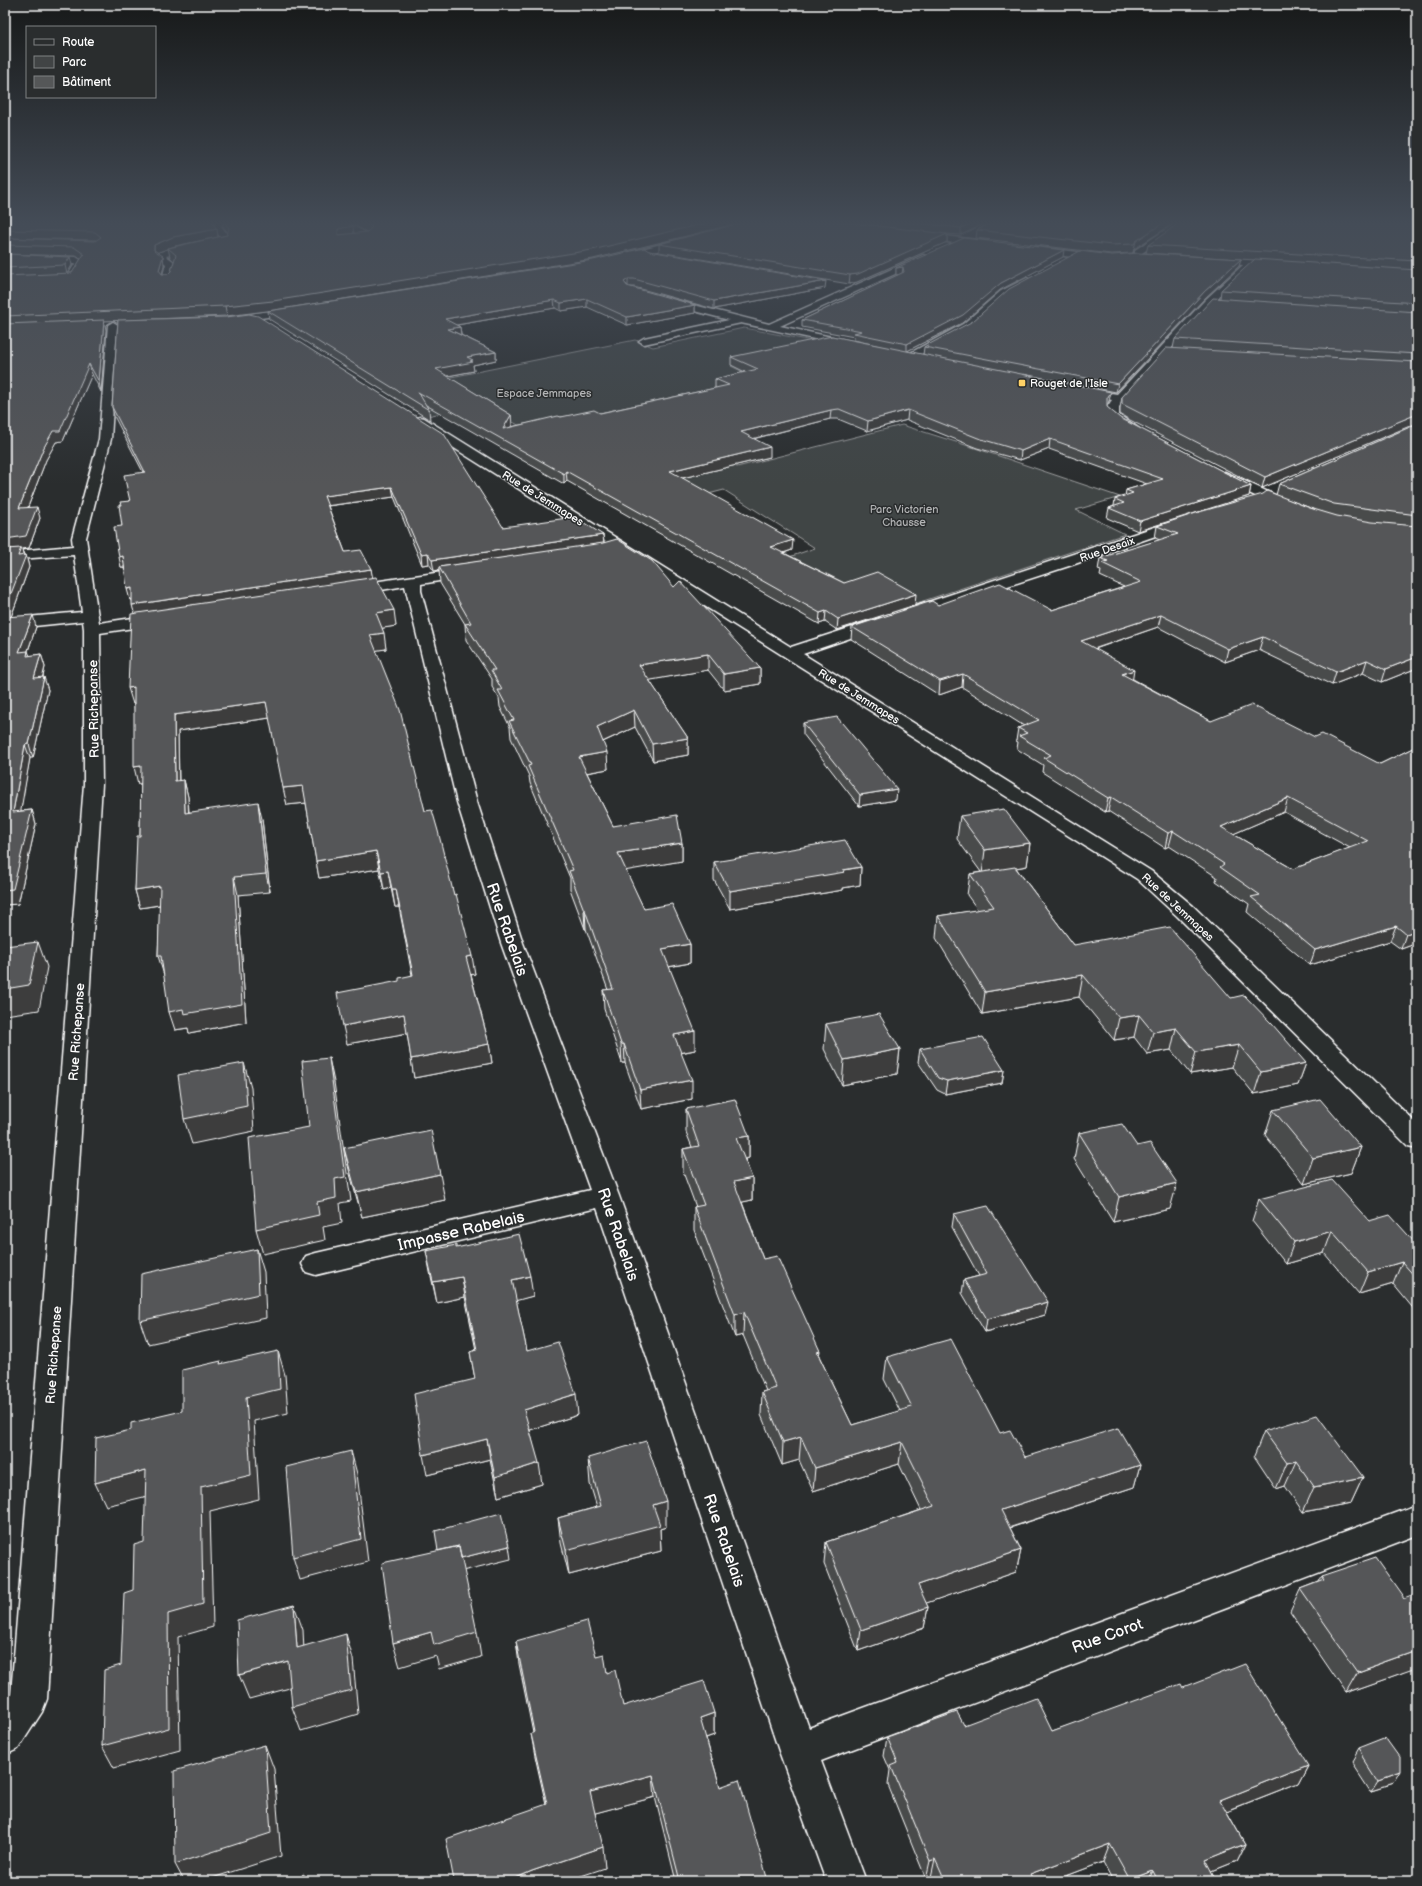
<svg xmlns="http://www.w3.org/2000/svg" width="1422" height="1886" viewBox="0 0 1422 1886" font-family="'Balsamiq Sans',sans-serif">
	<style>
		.green { fill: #414445; stroke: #a0a2a2 }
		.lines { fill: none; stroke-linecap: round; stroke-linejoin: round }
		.minor-casing { stroke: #fff; stroke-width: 3 }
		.minor { fill: #2a2d2e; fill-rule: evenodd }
		.wall { fill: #494b4c; stroke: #fff; fill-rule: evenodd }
		.shaded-wall { fill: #3c3d3e; stroke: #fff }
		.building { fill: #555758; stroke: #fff; fill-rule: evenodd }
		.poi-dot { fill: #ffd166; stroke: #2a2d2e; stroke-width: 1.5 }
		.labels { text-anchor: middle; stroke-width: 3; stroke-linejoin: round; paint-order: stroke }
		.far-poi-label { font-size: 11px; fill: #fff; stroke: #2a2d2e; text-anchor: start }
		.far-park-label { font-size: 11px; fill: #b3b4b5; stroke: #2a2d2e }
		.far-street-label { font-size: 11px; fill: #fff; stroke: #2a2d2e }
		.street-label { font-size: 13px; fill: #fff; stroke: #2a2d2e }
		.near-street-label { font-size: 16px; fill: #fff; stroke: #2a2d2e }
	</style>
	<rect width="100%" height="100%" fill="#2a2d2e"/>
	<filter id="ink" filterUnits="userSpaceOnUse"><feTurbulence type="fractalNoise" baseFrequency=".025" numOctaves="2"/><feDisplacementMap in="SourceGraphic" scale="8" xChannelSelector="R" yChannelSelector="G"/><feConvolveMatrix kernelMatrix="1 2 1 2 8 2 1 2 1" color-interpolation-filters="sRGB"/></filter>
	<g filter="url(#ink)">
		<path class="green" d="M744,328l116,22 -66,1 -63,15 26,13 -226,53 -49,-27 -55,11 -40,-26 248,-50 18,7z
			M902,425l73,23 145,49 -44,13 49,24 -229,76 -124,-47 43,-15 -91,-58 -43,11 -38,-22 79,-19 15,7z"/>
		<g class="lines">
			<defs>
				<path id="minor" d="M217,221h8l-4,5 8,11 -1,5 -62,14 10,7 -4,16 -2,2h-6l-2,-2 4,-15 -9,-7v-4l18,-6 46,-9 -9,-12z
					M334,221h10l28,15 -4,3 -27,2v-4l18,-2z
					M1179,221h9l-46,32 -1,5h-6v-8z
					M918,233l69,8 4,3 -4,3 -72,-9v-4z
					M688,237l3,1v4l-72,19 -4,-3 1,-2z
					M1035,247l69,8 4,3 -4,3 -72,-9v-4z
					M5,255l71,2 9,6 -11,17 -69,4v-6l63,-3 7,-11 -70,-3z
					M923,255l3,1v4l-146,66 75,16 1,2 -1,2 -4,1 -110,-24 -97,21 -5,-3 5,-3 85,-18 -66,-17 -2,-2 2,-2 3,-1 103,26z
					M1210,257l71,5 5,3 -5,3 -28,-2 -42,38 -92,103v8l22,15 -6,4 -4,-1 -24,-17v-9l5,-7 -32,-6 -6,-3 6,-3 37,6 88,-94 38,-35 -36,-3v-4z
					M1027,278l5,3 -2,2 -23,12 -36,33 -59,31h-8l-1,-2 60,-33 38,-33z
					M297,307l4,1 1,2 -1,2 -73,11 -5,-3 5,-3z
					M113,322l5,3 -7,114 -25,99 13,85 61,-9 6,2 2,3 -2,3 -6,2 -60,9 2,151 -55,915 -5,13 -24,37 -13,6v-52l6,-9 73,-910v-155l-1,-8 -78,8v-10l77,-7 -8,-57 -69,5v-8l68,-6 -1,-8 27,-99 9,-114z
					M420,417l4,1 367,229 83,-27 6,-2 6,2 2,3 -2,3 -83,28 348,217 42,35 224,218v24l-9,-2 -231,-230 -40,-37 -721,-455 -2,-3 2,-3z
					M1225,472l67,31 2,3 -2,3h-10l-62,-30 -2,-3 2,-3z
					M1185,517l5,1 2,3 -2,3 -121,42 -153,50 -6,2 -6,-2 -2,-3 2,-3z
					M470,568l5,1 2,3 -2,3 -54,9v7l56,211 46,141 96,253 190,532 608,-223v30l-596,226 45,120h-40l-47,-130 -182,-543 -281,67 -10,-3 -4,-8 4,-8 10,-3 274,-63 -89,-247 -44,-141 -52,-216 -53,9 -5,-2 -3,-3 3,-3 5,-2z"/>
			</defs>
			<use href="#minor" class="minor-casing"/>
			<use href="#minor" class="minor"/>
		</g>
		<path class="wall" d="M5,221l208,3 4,5 1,8 -43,9 -18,6 7,13 -2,9h6l3,-3 3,-10 -4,-4 -2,-9 59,-13 1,-2 -5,-7 -1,-5h121l11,13 13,-2 -21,-11h401l-154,38 -366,57 -123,5 2,9 -5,62 -9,-18 -29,67 -7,1 -10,18 -18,47 12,11 -11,30 -7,1 2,6h2l3,12 -18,50 25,10 -8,24 2,5 11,-2 4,13 -2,10 5,13 -15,68h-3l-10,53 12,-1 4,14 -18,80 -13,1v-651l67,11 -5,8h5l9,-14 -5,-3 -71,-2v-16l90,3 1,-1 -91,-2z
			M748,221h242l-29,14 -14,-1v8l-90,40 -8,2 -190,-32v-8z
			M995,221h182l-43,28 -1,4 -22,1 -135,-16 1,-8z
			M1417,221v202l-155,65 -134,-69 -8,-5v-6l2,-11 51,-49 2,-9 45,-41 1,-8 34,-30 -109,-7 2,-8z
			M649,251l176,37 -111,21 -80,-22h-4l65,18v8l-68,12 -40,-18 -26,4 -6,-3 -98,17 3,2 1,8 35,17v8l-23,5 1,6 -27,5 64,39 1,10 -2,2 51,-10 39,-4 116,-25h-1v-9l30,-7 -14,-7v-8l162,-8 -39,-9v-3l-52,-10v-7l96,-45h-2v-7l167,-11 -63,33 -38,33 -55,28 16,4 1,-8 188,-92 129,4 -2,7 -35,33 -88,93 -93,-18 86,27 -2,4v2l13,11 131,68 -2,10 -111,35 -31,-13 2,-10 5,-2 1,-7 10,-3 1,-6 21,-6 -98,-35 -29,11 -43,-12 -70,-28 -40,11 -29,-12h-8l-77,20 17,18 -88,21 110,72 -8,3 60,30 71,22 -78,25 -12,-8 -6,2 -252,-143 -3,3 -138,-79 3,5 1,10 -161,-101 -1,-8z
			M118,320l385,207 100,8 1,7 70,45 86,81v16l-36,6 -16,-20 -59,10 39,58v17l-35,6 -18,-34 -32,15 5,27 -21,4 26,53 69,17v18l-57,9 19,39 46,35v19l-21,4 26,83 -14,3 11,46 -51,10 -16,-46h-3l-18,-54 -1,-19h5l-22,-61h-1l-15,-40v-11l-40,-95 -1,-7 -18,-38 -1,-11 -10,-20 -1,-9 -7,-11v-8l-26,-39 -1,-16 -25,-41 -1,-13 -5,1 -5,-7 -7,1 -28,-68 -66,9 17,46 26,17 1,8 24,49 -14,2 4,21 -10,1 49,161 29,84 21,79 -4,1 18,69 3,19 -78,15 -7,-45 -60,11 52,-63 13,-6 -13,-68h-4l-4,-19 -7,2 -5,-21 -60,9 -13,-75 -19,2 -17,-87 -92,13 1,50 5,-1 4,17 1,15 73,7 8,73 -32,3 8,127 -57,11 -1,-5 -13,2 -11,-55 -6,-19 2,-51 -20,3 -5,-18 5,-54 1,-52h-3l-4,-80h-1l1,-91 -2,-13h-2l-6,-33h-3l1,-41 -1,-21 9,-4 13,-29 -29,-56 -2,-9z
			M1417,424v244l-35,14 -19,-9 -31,12 -73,-35 -34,12 -67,-35 -63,22 38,30 78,42 104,16 65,27 37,-18v203l-5,-4 -11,4 -11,-8 -80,24 -63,-53 2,-8 -33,-23 1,-4 -48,-31 -4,2 -57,-37 -3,1 -63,-40 1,-7 -26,-16 1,-7 -2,-1 2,-13 6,-2 -62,-39 -23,8 -88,-56 1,-12 86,-22 114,5 72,-23 -24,-11 1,-5 -3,-1 2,-12 60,-18 -5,-2 2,-12 119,-31 3,-11zM1286,499l30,11 -6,-2zM1284,812l66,36 -57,21 -60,-35z
			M803,723l93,77 -37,6 -56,-72z
			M960,816l70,27 -3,23 -11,2 58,77 157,53 75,65 -8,22 -44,9 -22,-27 -42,7 -19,-24 -24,4 -13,-17 -20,3 -35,-43 -97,17 -46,-76 2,-22 40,-6 -11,-15 3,-21 11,-2 -24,-33z
			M714,862l147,5 -1,18 -17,3v2l-113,19 -16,-29z
			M826,1024l74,25 -3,25 -55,11 -18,-36z
			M920,1049l84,21 -2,13 -57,11 -8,-4 -19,-28z
			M686,1109l63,27v22l-4,1 7,19v22l-10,2 21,57 57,92 -1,5 33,69 48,-14 -16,-32 3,-22 113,76 25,24 115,8 -6,22 -124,41 11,22 -5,22 -90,31 2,4 -4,21 -66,23 -34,-87 2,-22 95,-32 -22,-46 -86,27 -14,-31 -17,5 -21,-50 1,-23 4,-1 -23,-56 -8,2 -41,-107v-23h2l-13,-35v-23l9,-2 -6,-15z
			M1273,1110l88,37 -10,26 -47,11 -39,-49z
			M1079,1133l58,13 33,63 -57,13 -39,-63z
			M344,1148l101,52 -83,17 -12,-43z
			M1259,1199l110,22 48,24v68l-24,-29 -34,10 -35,-41 -38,11 -34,-43z
			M954,1214l91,101 -60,17 -23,-39 2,-13 15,-4 -27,-49z
			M456,1248l77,48 -17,4 11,51 51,64 -48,15 12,54 -44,13 -8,-38 -63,16 48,-96 -5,-27 6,-2 -11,-53 -28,6 -7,-31 -4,-21z
			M1264,1431l99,46 -12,26 -48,9 -18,-26 -9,3 -22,-33z
			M588,1458l78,69 -6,2 1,22 -92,24 -8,-32 -3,-25 39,-11 -7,-23z
			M1321,1576l84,96 -59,21 -56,-82 10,-22 18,-7z
			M516,1641l80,15 11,17 16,33 91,7v22l-8,3 14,49 48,94h-92l-21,-84 -60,16 10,55 -59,-63 -11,-49 -4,-22 2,-1 -14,-69z
			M1183,1688l125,77 -10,19 -71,28 18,32 -9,18 -25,10 5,9h-103l-10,-19 -50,19h-120l-2,-4 -5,2 -38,-94 2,-15 -6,-14 3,-19 77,-12 88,6z
			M1359,1750l34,34 -22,7 -19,-29z"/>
		<path class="shaded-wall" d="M210,221h6l-6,5z
			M715,221h32l-154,38 -318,51 -48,6 -2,-10z
			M975,221h15l-29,14v-7z
			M1166,221h11l-43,28 -1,4 3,-12z
			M353,226l1,8 -16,1v-6z
			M217,229l1,8 -43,9 -19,7 -2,-3v-5l19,-8z
			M947,234v8l-90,40 -8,2 1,-9z
			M1064,250l-1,7 -63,33 -38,33 -55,28v-7l94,-61z
			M163,256l1,9 -3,14 -2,-9z
			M70,257l2,8 -5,9 -2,-9z
			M1241,259l-2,7 -35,33 -88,93 2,-8 87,-93z
			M903,267l-1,7 -6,1v-7z
			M628,279v7l-4,-4z
			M826,281l-1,7 -111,21v-8z
			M587,299v8l-26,4v-8z
			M554,300l1,8 -110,19v-8z
			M695,305v8l-68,12v-8z
			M104,320l2,10 -5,62 -2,-10z
			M460,327l1,8 -13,-6z
			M496,352v8l-23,5 1,6 -37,7 -1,-9 31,-12z
			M89,364l3,10 -29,67 -7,1 -10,18 -23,60 -4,-12 24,-59z
			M1111,392l-2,9 -3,6 1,-9z
			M831,410l-1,9 -90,23 1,-10z
			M908,410l-1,10 -40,11 1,-10z
			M1417,414v9l-155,65 3,-11z
			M511,415l1,10 -8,14 -1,-10z
			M1050,439l-1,10 -29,11 1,-9z
			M770,447v10l-100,24v-10z
			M566,471l1,10 -3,3v-10z
			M1251,486l-2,10 -111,35 2,-10z
			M392,487l2,10 -68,9 -2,-10z
			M37,507l3,11 -11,30 -7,1 2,10 2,-4 3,12 -18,50 -6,1v-13l13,-49 -13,-4v-13z
			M603,535l1,10 -165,22v3l-5,1 -2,-11z
			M793,540l-1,10 -21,7v-10z
			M428,553l1,11 -7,1 -1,-11z
			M123,556l2,11h-4l-2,-10z
			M371,569l2,11 -238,36 -3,-11z
			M132,588l2,11 -4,1 -3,-11z
			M916,594l-1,11 -78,25 1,-11z
			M394,610l2,16 -18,3 -2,-16z
			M826,611l-1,11 -6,2 1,-11z
			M33,615l3,12 -13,38 -4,-13z
			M1161,615l-3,12 -79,27 2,-13z
			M384,633l2,16 -14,2 -2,-16z
			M1263,637l-4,13 -34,12 3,-13z
			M41,654l4,13 -6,24 -5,-13z
			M708,654v16l-68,12 -1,-17z
			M1417,657v11l-35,14 4,-13z
			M1367,660l-4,13 -31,12 4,-13z
			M760,668v16l-36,6v-16z
			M1134,670l-2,13 -10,-9z
			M963,674l-1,13 -23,8 1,-14z
			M44,677l4,13 -15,68 -4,-14z
			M134,687l4,16 -5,1 -5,-16z
			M266,702l4,16 -92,13 1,67 -4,-17 -1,-66z
			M634,710l1,17 -37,17 -1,-17z
			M688,738v17l-35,6 -1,-17z
			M25,745l5,13 -12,69 -5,-15z
			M607,752l1,17 -28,5 -1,-17z
			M141,766l5,17 -8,1 -4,-17z
			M184,780l4,17 1,33 -4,-17z
			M303,786l4,17 -20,2 -4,-17z
			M897,789l-1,11 -37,6 1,-11z
			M1111,797l-3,14 -3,1 3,-14z
			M1288,798l-4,14 -67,29 4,-14z
			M258,802l4,17 8,73 -4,-18z
			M32,810l4,14 -18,80 -13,1v-15z
			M1173,831l-4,15 -4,2 3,-15z
			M682,843v18l-64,11v-19z
			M1030,843l-3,23 -45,8 3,-24z
			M376,851l3,18 -60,9 -3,-17z
			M861,867l-1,18 -17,3v2l-113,19v-18z
			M388,871l3,17 -7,2 -3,-18z
			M234,877l4,18 8,127 -57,11 -1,-5 -13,2 -6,-18z
			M160,886l5,18 -25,4 -5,-18z
			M392,889h4l3,18h-4z
			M584,910h1l1,19h-1z
			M1396,926l-6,15 -80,24 5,-15z
			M1417,930v3l-5,12 -11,4 5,-15z
			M38,942l9,25 -8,43 -34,5v-26z
			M690,944v19l-28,5v-19z
			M472,956l3,18 -7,1 -2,-18z
			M1083,975l-4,22 -97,17 3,-22z
			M404,1014l4,19 -61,11 -4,-18z
			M1139,1015l-5,22 -20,3 5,-22z
			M1176,1028l-5,22 -24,4 6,-22z
			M695,1031v19l-21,4v-19z
			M489,1044l3,19 -78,15 -3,-19z
			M621,1044h3l1,19h-3z
			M1239,1045l-7,22 -42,7 6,-22z
			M900,1049l-3,25 -55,11 2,-25z
			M329,1058l5,24 17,119 -11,2 2,20 -19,4 2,13 -62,14 -7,-25 61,-27 18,-23z
			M244,1063l7,25 3,43 -62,13 -8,-25z
			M1306,1063l-8,22 -44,9 7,-22z
			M1004,1070l-2,13 -57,11 2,-13z
			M692,1080v19l-51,10 -1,-19z
			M749,1136v22l-13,3v-23z
			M1361,1147l-10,26 -47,11 9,-26z
			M440,1174l5,26 -83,17 -6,-25z
			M752,1178v22l-18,4v-22z
			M1177,1183l-7,26 -57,13 6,-25z
			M1332,1231l-8,22 -38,11 8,-22z
			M257,1249l7,23 2,46 -118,26 -8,-23z
			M1402,1262l-9,22 -34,10 9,-22z
			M530,1276l3,20 -18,5 -3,-21z
			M462,1277l3,20 -28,6 -4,-21z
			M1048,1302l-3,13 -60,17 2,-13z
			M744,1312l-1,23 -8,2v-22z
			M278,1351l7,24 3,38 -34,8 5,78 -49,12 3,116 -35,10 2,113 -66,18 -12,-22 66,-132 33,-127 45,-90z
			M576,1394l2,21 -51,16 -3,-21z
			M801,1437l-2,23 -17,5 1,-23z
			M487,1439l3,20 -63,16 -4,-20z
			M902,1442l-3,22 -86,27 2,-23z
			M351,1451l6,23 11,88 -68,18 -7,-23z
			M1296,1461l-11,25 -9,3 11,-26z
			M539,1463l3,21 -44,13 -3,-20z
			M1140,1465l-6,22 -138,45 5,-22z
			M146,1470l10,24 -50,12 -11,-23z
			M1363,1477l-12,26 -48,9 11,-25z
			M666,1501v26l-6,2 1,22 -92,24 -3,-25 87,-45z
			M509,1546l2,13 -69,17 -2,-13z
			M1021,1550l-5,22 -101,35 3,-22z
			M294,1605l9,25 2,42 -8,-24z
			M928,1607l-4,21 -66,23 3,-21z
			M431,1632h46l4,25 -42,12 -3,-13 -36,11 -7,-24z
			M346,1634l7,25 5,55 -57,17 -9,-24z
			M1417,1651v17l-71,25 12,-21z
			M288,1661l9,25 -48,13 -10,-24z
			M714,1713v22l-14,5v-22z
			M265,1745l9,24 7,87 -78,25h-19l-9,-17z
			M1308,1765l-10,19 -87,34 9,-18z
			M1400,1772l-7,12 -22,7 7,-11z
			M653,1775l2,22 -63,17 -2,-22z
			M1110,1844l-7,18 -50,19h-25l2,-7z
			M1245,1844l-9,18 -40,16 9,-18z
			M603,1847l2,21 -39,13h-57l23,-10z
			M935,1859l-4,18 -5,2 4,-18z
			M1153,1871l-5,10h-18v-1z"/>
		<path class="building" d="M5,221h206l6,8 -44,8 -19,8v5l9,6 -4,14 3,4h6l3,-3 5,-16 -8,-7 59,-13 2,-7 -6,-7h120l10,5 -15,3v6l29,-3 5,-5 -12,-6h355l-123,29 -319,51 -48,5 -220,10v-40l67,-3 12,-19 -10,-7 -69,-2v-7l90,3 6,-4 -6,-5 -90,-2z
			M748,221h88l111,13 -89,40 -8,1 -191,-31z
			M900,221h75l-14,7z
			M995,221h171l-30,20 -2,3 -22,1 -135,-15z
			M1182,221h235v40l-269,-16z
			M964,238l100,12 -63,33 -38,32 -56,29 -53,-11 8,-2 -60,-11 102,-48 -1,-5 -7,1z
			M644,248l5,3 177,30 -112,20 -80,-22h-6l-4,3 3,4 68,19 -68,12 -40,-18 -26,4 -7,-3 -109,19 15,8 -12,2 48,23 -29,5 6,3 -3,1 3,1 -37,7 75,46 -8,14 55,-13 3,1 33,-7 6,3 129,-28 -14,-6 43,-10 -27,-12 101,-21 279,56 -4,6v9l13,11 131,68 -111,35 -31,-13 15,-5 -9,-4 18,-6 -7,-3 37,-11 -113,-40 -29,12 -43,-13 -70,-28 -40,11 -29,-12 -8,1 -90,22 29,15 -100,24 123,69 -22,7 73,36 33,-11 39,22 -78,25 -12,-8 -6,2 -254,-142 -2,3 -146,-82 11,18 -161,-99 325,-51z
			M1080,251l32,4 27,-2 102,6 -36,32 -87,93 -194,-37 49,-26 36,-32z
			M5,254l65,3 -5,8 -60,3z
			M1255,259l162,11v33l-196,-13z
			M1213,298l204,14v42l-242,-15z
			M249,314l9,2 186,118 59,93 72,-10 28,18 -171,25 -4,-7 -7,1 -29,-67 -68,9 21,56 16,-2 10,19 -239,36v-17l-5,1 -4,-33 -4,1 -5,-30 8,-1 -3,-21h2l-1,-3 10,-1 -6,-26 21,-3 -33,-65 6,-87 108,-3z
			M104,320l-5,62 -10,-18 -29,67h-7l-10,18 -24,59 18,-1 -11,29 -21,3v-215z
			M1166,348l251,14v52l-152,63 -135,-69 -8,-4v-7z
			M1417,424v91l-83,-11 -55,-20z
			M1267,491l43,17 27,8 35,6 45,4v131l-31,12 -19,-9 -31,12 -73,-35 -35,12 -67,-34 -80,26 53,29 -12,4 89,47 41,-16 63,32 7,-3 58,30 37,-18v184l-11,4 -10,-8 -81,24 -64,-53 9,-2 -40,-28 4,-3 -51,-33 -5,2 -57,-36 -3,1 -64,-40 7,-3 -32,-19 8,-3 -9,-5 21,-8 -76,-46 -23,7 -88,-54 80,-26 6,4 62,-22 52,27 89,-28 -39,-19 6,-2 -8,-3 78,-24 -21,-8 42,-14 64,-18zM1288,798l80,43 -75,28 -72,-42z
			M617,539l35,22 22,26 6,-6 80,87 -36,6 -16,-20 -69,11 49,73 -36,6 -18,-34 -37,17 10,25 -28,5 34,69 64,-11 5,28 -64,10 26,56 28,-5 18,40 -28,5 33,82 -21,4 18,45 -52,10 -16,-46h-3l-18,-54 10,-1 -28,-79h-1l-15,-39 4,-1 -45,-104 3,-1 -22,-44 5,-1 -16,-30h4l-11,-20h4l-30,-46 6,-1 -32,-56 164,-24z
			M21,548l-3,8 8,-1 -19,49 -2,1v-56z
			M376,577l18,33 -18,3 8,20 -14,2 30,75 25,101 7,-1 6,21 16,64 2,-1 16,62 -6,1 23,87 -78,15 -7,-45 -61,12 -6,-33 62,-12v-3l14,-3 -17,-86h-4l-4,-18 -7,1 -5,-21 -60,10 -13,-75 -20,2 -17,-86 -92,13 1,66 9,-1 1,33 73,-11 8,72 -32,3 8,127 -58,10 -1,-5 -14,3 -8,-56h-3l2,-70 -25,4 2,-54h3l1,-70 -7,1v-80l-6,1 3,-74z
			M33,615l-14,37 9,-1 -1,5 14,-2 -7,24 10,-1 -15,67 -4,1 -12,67 19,-2 -19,79 -8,1v-273z
			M837,717l60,72 -37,6 -57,-72z
			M1004,809l26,34 -45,7 -25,-34z
			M845,840l16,27 -18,3 2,2 -115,19 -16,-29z
			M1015,867l59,78 96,-18 61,71 13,-3 28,29 34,39 -45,9 -22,-27 -43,7 -20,-24 -23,4 -14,-17 -20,3 -36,-43 -98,17 -47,-76 56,-9 -24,-33z
			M38,942l-9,43 -24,4v-43z
			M879,1014l21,35 -56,11 -18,-36z
			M983,1037l21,33 -57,11 -9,-3 -18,-29z
			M329,1058l16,119 -10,2 1,19 -19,4 2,13 -63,14 -7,-91 60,-11 -7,-66z
			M244,1063l3,43 -63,13 -6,-44z
			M735,1099l14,37 -13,2 16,40 -18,4 29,77 14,-3 43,95 -3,1 35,73 60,-18 -25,-50 64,-18 49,94 10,-3 15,27 93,-29 22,37 -139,45 20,40 -103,35 10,22 -67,23 -35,-88 108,-36 -32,-64 -87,26 -14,-31 -18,5 -21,-50 14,-4 -32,-76 -9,3 -41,-108 10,-2 -21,-56 16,-3 -13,-37z
			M1320,1099l41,48 -48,11 -40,-48z
			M1122,1124l15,22 13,-3 27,40 -58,14 -40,-64z
			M431,1130l9,44 -84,18 -12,-44z
			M1332,1180l37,41 21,-6 27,30v34l-15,-17 -34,10 -36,-41 -38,11 -35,-43z
			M988,1206l60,96 -61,17 -23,-39 23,-6 -33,-60z
			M519,1234l11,42 -18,4 15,71 31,-9 18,52 -52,16 15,53 -44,14 -8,-38 -64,16 -9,-61 61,-15 -5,-27 7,-2 -15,-73 -29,5 -7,-31 30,-6v3z
			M257,1249l2,45 -119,27 1,-47z
			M278,1351l2,38 -34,8 5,78 -50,12 2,117 -35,10 1,114 -67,18 2,-76 17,-5 3,-72 9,-3 1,-45 10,-3 2,-72 -51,13 1,-45 35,-8v-7l51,-12v-41l39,-9 -1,3z
			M1317,1415l46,62 -49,10 -18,-26 -9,2 -23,-32z
			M646,1441l20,60 -13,4 7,20 -94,25 -8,-32 43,-12 -13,-48z
			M351,1451l10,88 -68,18 -7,-90z
			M501,1513l8,33 -48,12 -2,-12 -21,5 -3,-20z
			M459,1546l18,86 -43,13 -3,-13 -38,11 -11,-80z
			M1375,1558l29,41 13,-5v57l-59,21 -58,-83 24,-9 -3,-4z
			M294,1605l3,43 49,-14 5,56 -59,17 -4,-46 -49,14 -2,-55z
			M587,1621l9,35 8,-2 3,19 8,-3 8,36 81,-25 10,32 -14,5 20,69 19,-7 29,101h-88l-27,-106 -63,17 13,55 -71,24 -23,10h-55l-8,-42 101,-35 -16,-70 3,-2 -18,-91z
			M1245,1664l63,101 -88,35 25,44 -40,16 11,21h-58l-5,-10 -23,9 -20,-36 -80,30 4,7h-89l-10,-22 -5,2 -39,-95 7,-3 -11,-26 70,-25 7,13 72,-27 16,33 129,-47 2,4z
			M1387,1739l13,18v15l-22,8 -19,-30z
			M265,1745l6,88 -96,31 -1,-93z
			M303,1874l10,7h-15z"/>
	</g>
	<linearGradient id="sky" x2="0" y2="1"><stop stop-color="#171919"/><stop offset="0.46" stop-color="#444c57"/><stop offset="1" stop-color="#444c57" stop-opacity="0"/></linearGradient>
	<rect width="1422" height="485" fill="url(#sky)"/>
	<rect class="poi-dot" x="1018" y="379" width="8" height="8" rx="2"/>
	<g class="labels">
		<g class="far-poi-label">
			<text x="1030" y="387">Rouget de l'Isle</text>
		</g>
		<g class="far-park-label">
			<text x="544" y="397">Espace Jemmapes</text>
			<text x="904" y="513">Parc Victorien<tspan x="904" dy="13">Chausse</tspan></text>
		</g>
		<g class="far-street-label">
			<text transform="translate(543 498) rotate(32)" y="4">Rue de Jemmapes</text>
			<text transform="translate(1107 549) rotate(-19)" y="4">Rue Desaix</text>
			<text transform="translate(859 696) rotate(32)" y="4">Rue de Jemmapes</text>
			<text transform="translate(1178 907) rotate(43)" y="4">Rue de Jemmapes</text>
		</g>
		<g class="street-label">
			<text transform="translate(93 709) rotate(-91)" y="5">Rue Richepanse</text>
			<text transform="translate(76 1032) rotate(-86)" y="5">Rue Richepanse</text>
			<text transform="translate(53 1355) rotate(-86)" y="5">Rue Richepanse</text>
		</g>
		<g class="near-street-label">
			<text transform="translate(508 929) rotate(71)" y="6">Rue Rabelais</text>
			<text transform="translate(461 1230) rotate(-13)" y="6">Impasse Rabelais</text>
			<text transform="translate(619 1234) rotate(71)" y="6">Rue Rabelais</text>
			<text transform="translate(725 1540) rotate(71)" y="6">Rue Rabelais</text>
			<text transform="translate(1107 1635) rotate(-20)" y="6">Rue Corot</text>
		</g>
	</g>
	<rect width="1422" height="1886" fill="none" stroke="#2a2d2e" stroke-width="20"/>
	<rect x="10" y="10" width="1402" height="1866" fill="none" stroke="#fff" stroke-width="1.5" filter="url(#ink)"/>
	<rect x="26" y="26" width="130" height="72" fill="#2a2d2e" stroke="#7f8182"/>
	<rect x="34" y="39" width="20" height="6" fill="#2a2d2e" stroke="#7f8182"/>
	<text x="62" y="46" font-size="12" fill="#ffffff">Route</text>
	<rect x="34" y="56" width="20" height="12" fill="#414445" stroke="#7f8182"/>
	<text x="62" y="66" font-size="12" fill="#ffffff">Parc</text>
	<rect x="34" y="76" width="20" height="12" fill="#555758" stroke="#7f8182"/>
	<text x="62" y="86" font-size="12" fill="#ffffff">Bâtiment</text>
</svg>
